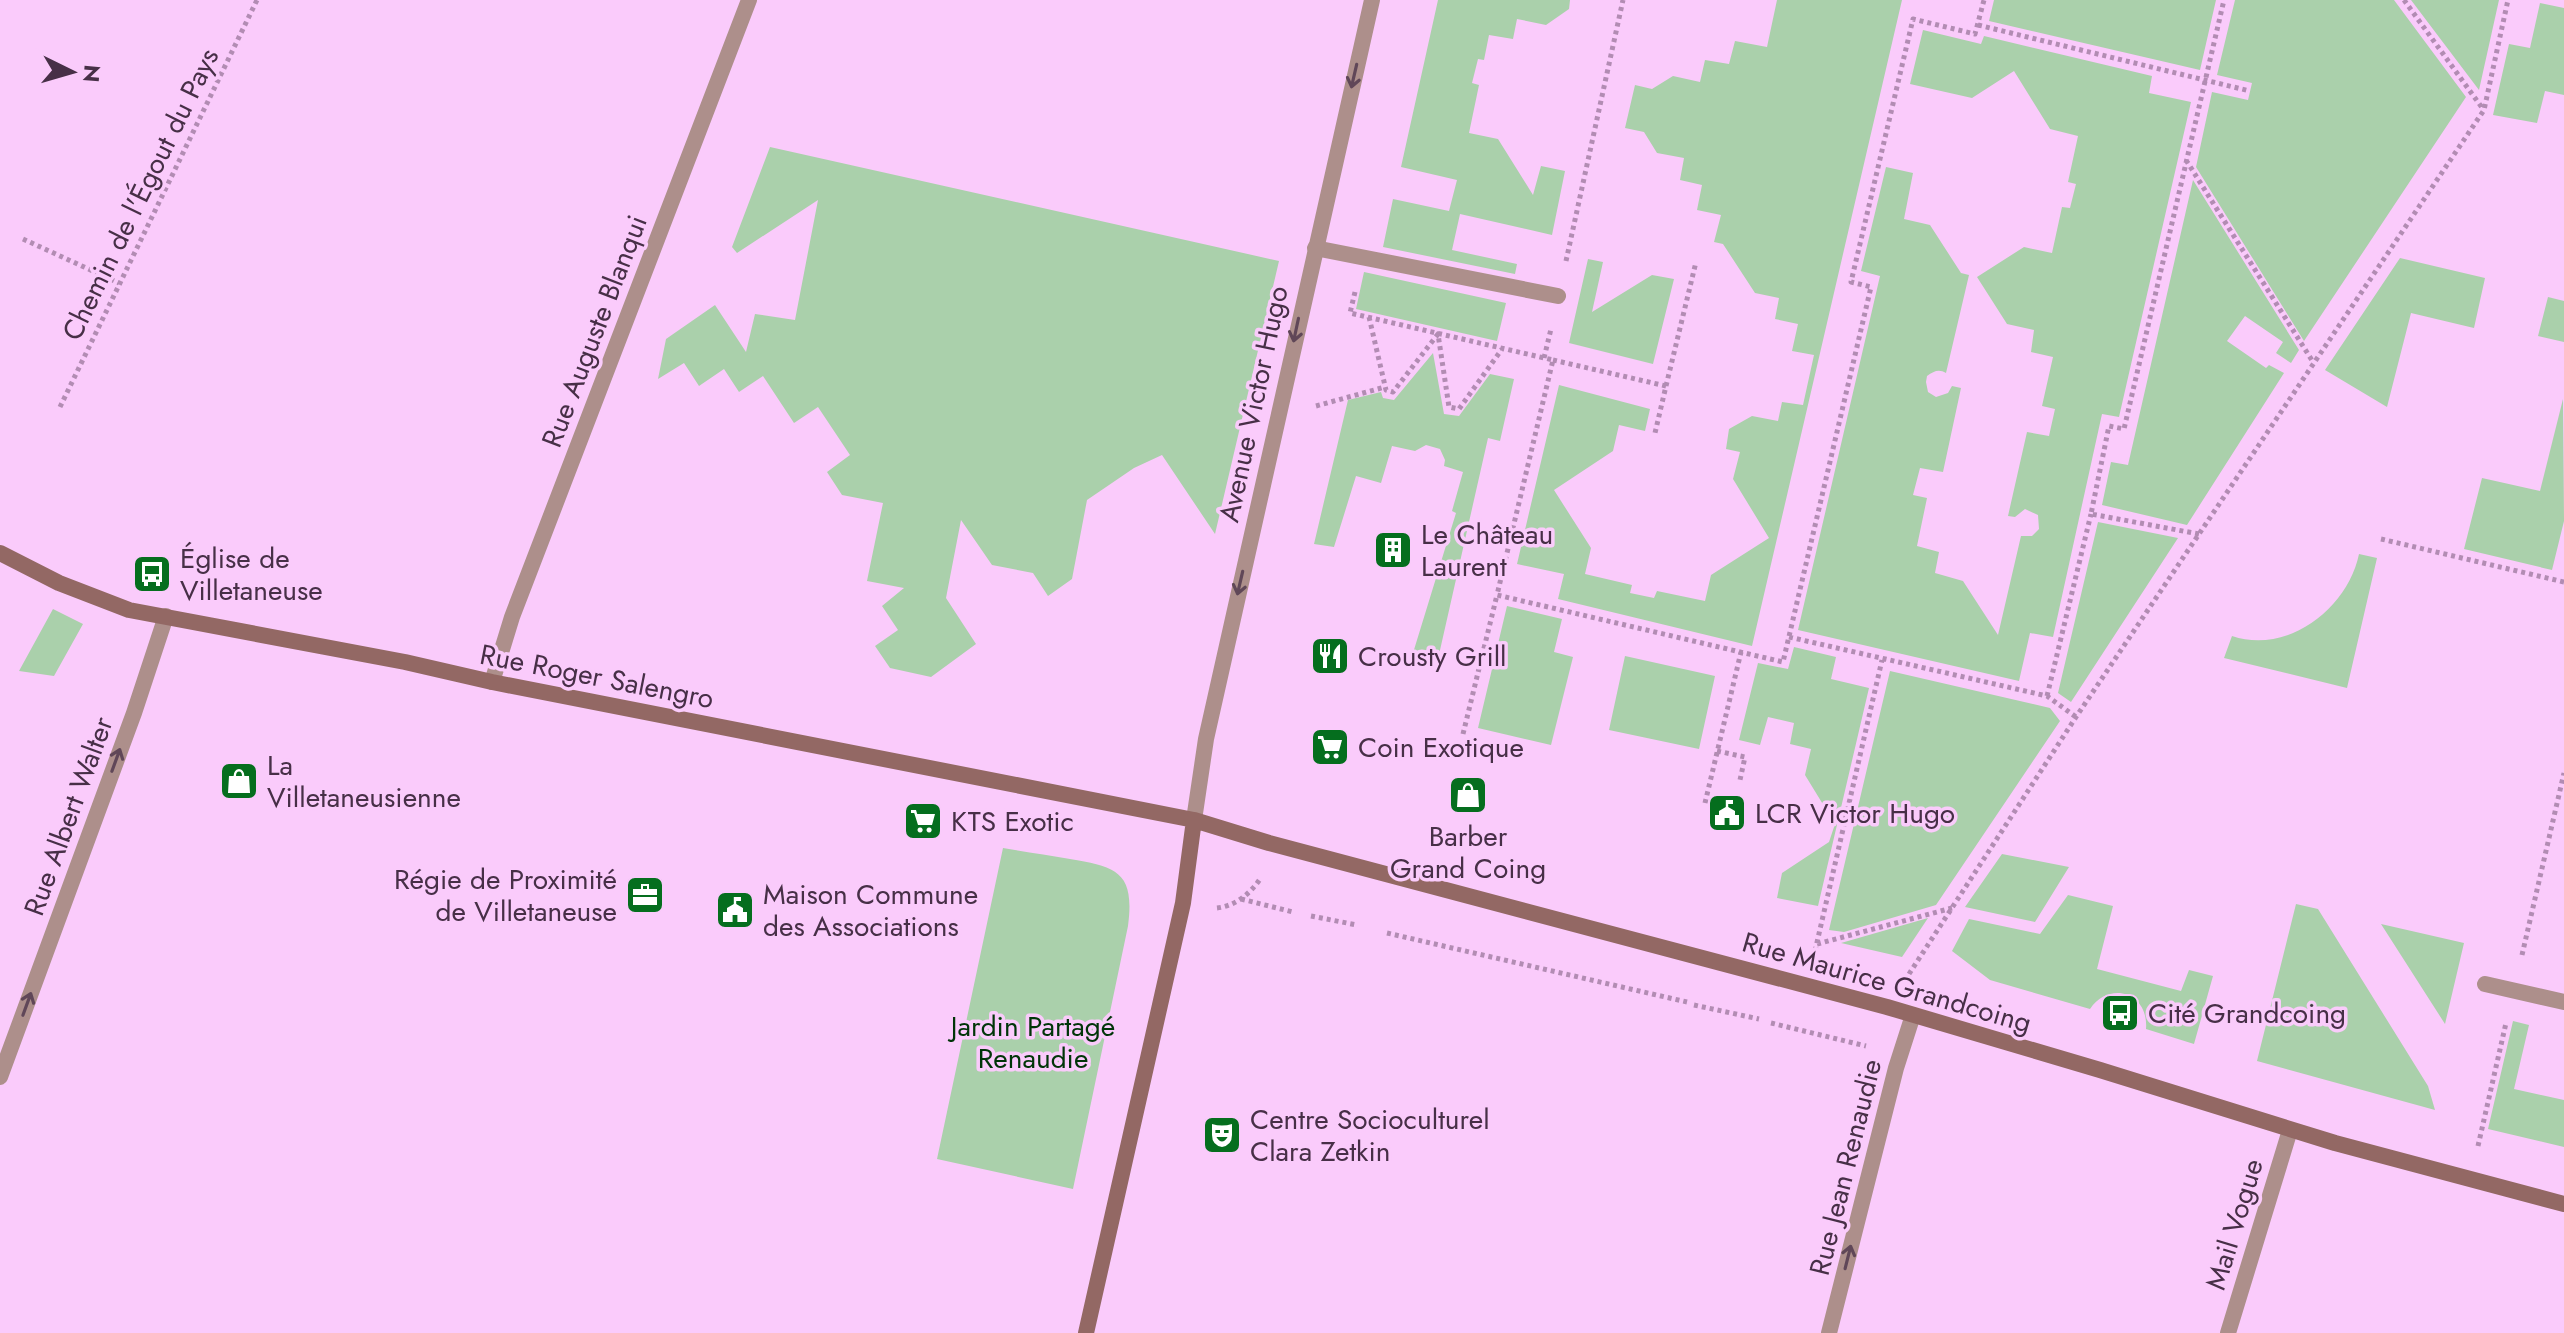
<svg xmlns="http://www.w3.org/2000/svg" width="2564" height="1333" viewBox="0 0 2564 1333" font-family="Jost,sans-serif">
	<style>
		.green { fill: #aad0ab }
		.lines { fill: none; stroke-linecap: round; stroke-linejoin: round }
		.path { stroke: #b28cb3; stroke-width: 5; stroke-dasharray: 4 4; stroke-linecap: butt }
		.lane { stroke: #ad8f8b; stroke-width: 16 }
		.street { stroke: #ad8f8b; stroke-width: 16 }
		.secondary { stroke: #936864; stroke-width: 16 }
		.oneway { stroke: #604758 }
		.labels { text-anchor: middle; stroke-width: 7; stroke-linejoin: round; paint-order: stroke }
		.street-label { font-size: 28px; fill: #472f47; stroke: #facbfb }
		.poi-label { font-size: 28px; fill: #472f47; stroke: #facbfb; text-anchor: start }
		.park-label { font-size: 28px; fill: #003508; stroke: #facbfb }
	</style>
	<rect width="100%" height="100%" fill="#facbfb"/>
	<path class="green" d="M1438,0h132l-1,9 -23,16 -29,-6 -4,20 -24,-4 -5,25 -6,-1 -6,24 7,2 -10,48 29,6 35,56 8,-29 24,5 -13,64 -92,-21 -8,36 65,14 -2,10 -132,-27 10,-48 56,12 8,-31 -56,-13z
		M1777,0h125l-150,646 -194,-47 6,-25 -47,-10 42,-179 91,24 -5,22 -26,-6 -6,26 -59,39 37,58 -6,26 47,11 -2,8 24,5 3,-7 48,10 6,-26 58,-37 -36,-59 7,-27 -14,-3 3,-20 23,-13 26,5 4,-19 21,3 11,-50 -22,-4 6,-27 -23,-5 4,-21 -24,-5 -32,-49 -9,-2 7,-27 -24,-5 5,-25 -22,-5 4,-22 -27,-5 -13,-21 -19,-4 10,-43 17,4 21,-13 27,6 5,-22 24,4 6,-23 32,6z
		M1994,0h222l-16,70 -211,-49z
		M2235,0h159l72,97 -162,244 -108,-174 16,-75 36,8 4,-17 -35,-8z
		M2411,0h88l-20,90z
		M2540,3l24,5v87l-19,-4 -8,32 -44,-8 16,-71 21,4z
		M1923,30l58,14 3,-8 168,40 -3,17 42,9 -72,315 -17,-3 -49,223 -23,-4 -11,48 -221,-51 82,-354 -19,-5 25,-104 27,6 -9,46 26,6 31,48 8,2 -23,98c-7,-4 -12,-2 -19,3l-1,6 2,10 8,5 12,-4 4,-7 9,2 -18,84 -23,-4 -7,27 14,3 -10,48 22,6 -4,21 28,8 35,54 23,-99h11l7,-7 -1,-14 -13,-6 -10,8 -7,-1 19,-84 22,4 6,-27 -13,-3 11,-49 -22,-5 3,-22 -27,-6 -30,-47 47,-30 28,6 10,-46 8,1 6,-24 -8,-2 10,-46 -28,-7 -36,-58 -42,27 -62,-14z
		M770,147l509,114 -64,273 -53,-79 -28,13 -47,32 -15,79 -24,17 -15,-23 -41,-8 -31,-45 -15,78 30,46 -45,33 -41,-9 -15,-22 23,-16 -16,-24 22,-18 -37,-7 16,-78 -41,-8 -15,-23 23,-17 -32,-48 -24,16 -31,-47 -24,16 -15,-23 -25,17 -15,-23 -26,16 8,-40 49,-34 31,47 9,-38 40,6 23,-120 -81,53 -5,-6z
		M2193,180l106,170 -8,13 -15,-10 7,-11 -38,-26 -18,25 39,27 3,-3 15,8 -97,152 -85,-20 9,-43 17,3z
		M2400,258l85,20 -11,50 -63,-15 -24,94 -62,-37z
		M1588,259l15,3 -11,50 60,-37 22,4 -21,85 -84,-21z
		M1364,272l142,31 -9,38 -141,-32z
		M2548,297l16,4v41l-26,-6z
		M1433,353l11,61 15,2 31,-42 24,5 -14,62 -12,-3 -50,221 -25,-6 43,-140 -4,-2 11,-39 -19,-6 1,-6 -5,-11 -14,-4 -11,6 -23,-5 -11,37 -25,-7 -22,71 -20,-3 34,-144 33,-8 2,6 11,2z
		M2563,399l1,122 -12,49 -88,-21 18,-71 58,13z
		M2098,522l80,16 -107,164 -13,-9z
		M2359,554l18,4 -30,130 -123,-30 8,-22c56,19 116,-28 127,-82z
		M1507,606l55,13 -8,33 19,5 -22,88 -73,-17z
		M53,609l30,15 -29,52 -35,-5z
		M1794,647l42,10 -5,22 38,9 -51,218 -41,-8 5,-25 47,-31 6,-18 -30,-49 6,-26 -21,-5 4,-21 -26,-6 -8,28 -21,-5 19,-77 30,6z
		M1625,656l90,20 -16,73 -90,-19z
		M1890,671l160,37 10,13 -124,184 -92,27 -15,-2z
		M1003,848c22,4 45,7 67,11 47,8 65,13 58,67l-55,263 -136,-30z
		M2002,854l67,13 -34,55 -70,-15z
		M2068,895l45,11 -16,63 84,22 8,-21 24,6 -19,68 -48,-15c3,-36 -36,-49 -56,-20l-100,-29 -38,-29 17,-32 71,15z
		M2296,904l22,5 110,177 7,24 -178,-49z
		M1928,918l-26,39 -61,-14z
		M2381,924l83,19 -19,81z
		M2513,1021l16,4 -15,64 50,11v47l-76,-18z"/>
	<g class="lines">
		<path class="path" d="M2404,0l79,109
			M1978,25l272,66
			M2186,160l127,202
			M23,239l96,44
			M1566,261l57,-261
			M1355,292l-5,21 203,47 -56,235 286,67 88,-375 -20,-5 62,-263 62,15 9,-34
			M1369,317l17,73 7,2 45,-58 11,73 10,2 43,-60
			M1544,358l7,-29
			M1553,360l113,26 -11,47
			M1666,386l30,-124
			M1316,406l69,-19
			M60,407l197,-407
			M2199,534l-108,-20 18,-88 15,3 100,-429
			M2381,539l183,43
			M1789,637l258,59 29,21
			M2047,696l44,-182
			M1463,734l34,-139
			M1717,751l28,6 -5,23
			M1705,803l36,-151
			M1241,899l52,13
			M1217,908c18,-2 33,-14 43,-29
			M1311,916l46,9
			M1387,933l300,69
			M1817,944l135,-36
			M1815,951l67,-291
			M2522,955l42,-182
			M1909,974l167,-257 408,-607 24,-110
			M1694,1005l65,14
			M1771,1023l95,23
			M2478,1146l28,-123"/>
		<path class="lane" d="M1315,248l243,48
			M2485,984l79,18
			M1829,1333l67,-265 17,-53
			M2228,1333l62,-203"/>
		<path class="street" d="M492,682l20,-65 237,-617
			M1194,820l12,-81 166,-739
			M0,1077l134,-364 32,-97"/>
		<path class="secondary" d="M0,553l59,30 70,27 276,52 87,20 702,138 75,23 618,164 213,63 235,73 229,61
			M1086,1333l97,-430 11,-83"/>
	</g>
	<defs><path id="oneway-shaft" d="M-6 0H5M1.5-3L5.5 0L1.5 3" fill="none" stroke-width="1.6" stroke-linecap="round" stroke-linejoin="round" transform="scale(2)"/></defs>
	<g class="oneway">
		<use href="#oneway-shaft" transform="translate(1354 76) rotate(103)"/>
		<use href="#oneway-shaft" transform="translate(1296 330) rotate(102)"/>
		<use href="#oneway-shaft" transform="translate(1240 583) rotate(103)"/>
		<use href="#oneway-shaft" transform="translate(116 760) rotate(-70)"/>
		<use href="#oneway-shaft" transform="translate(27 1004) rotate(-70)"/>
		<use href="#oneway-shaft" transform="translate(1848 1257) rotate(-76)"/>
	</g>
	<defs>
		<symbol id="building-square" viewBox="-11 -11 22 22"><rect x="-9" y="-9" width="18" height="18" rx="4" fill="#056e1e" stroke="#facbfb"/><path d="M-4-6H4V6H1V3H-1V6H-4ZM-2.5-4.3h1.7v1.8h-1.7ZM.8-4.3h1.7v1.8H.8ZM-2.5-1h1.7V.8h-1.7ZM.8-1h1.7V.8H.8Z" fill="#fff"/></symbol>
		<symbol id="bus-square" viewBox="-11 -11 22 22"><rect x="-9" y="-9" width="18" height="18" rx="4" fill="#056e1e" stroke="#facbfb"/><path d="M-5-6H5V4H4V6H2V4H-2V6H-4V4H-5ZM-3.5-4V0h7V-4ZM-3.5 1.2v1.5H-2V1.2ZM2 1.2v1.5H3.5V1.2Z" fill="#fff"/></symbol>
		<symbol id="restaurant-square" viewBox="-11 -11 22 22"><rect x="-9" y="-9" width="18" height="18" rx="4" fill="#056e1e" stroke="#facbfb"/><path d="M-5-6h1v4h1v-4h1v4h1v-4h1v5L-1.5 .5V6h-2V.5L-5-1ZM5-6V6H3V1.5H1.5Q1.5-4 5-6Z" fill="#fff"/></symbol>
		<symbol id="supermarket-square" viewBox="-11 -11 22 22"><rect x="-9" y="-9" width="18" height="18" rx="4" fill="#056e1e" stroke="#facbfb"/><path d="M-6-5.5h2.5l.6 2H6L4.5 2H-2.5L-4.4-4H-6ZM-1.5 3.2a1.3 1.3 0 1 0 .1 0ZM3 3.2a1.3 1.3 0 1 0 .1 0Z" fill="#fff"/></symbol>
		<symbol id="shop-square" viewBox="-11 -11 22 22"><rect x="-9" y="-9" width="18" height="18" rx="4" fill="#056e1e" stroke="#facbfb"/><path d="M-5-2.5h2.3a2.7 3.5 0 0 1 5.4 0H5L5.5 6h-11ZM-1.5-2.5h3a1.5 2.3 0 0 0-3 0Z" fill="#fff"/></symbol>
		<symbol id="civic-square" viewBox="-11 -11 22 22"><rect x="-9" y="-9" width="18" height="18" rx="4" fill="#056e1e" stroke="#facbfb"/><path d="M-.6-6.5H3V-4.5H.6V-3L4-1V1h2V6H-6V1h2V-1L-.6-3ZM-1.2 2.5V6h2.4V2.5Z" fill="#fff"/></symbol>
		<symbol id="office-square" viewBox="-11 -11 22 22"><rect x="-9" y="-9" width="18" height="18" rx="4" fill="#056e1e" stroke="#facbfb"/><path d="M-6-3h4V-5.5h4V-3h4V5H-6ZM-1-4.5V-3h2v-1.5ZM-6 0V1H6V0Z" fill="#fff"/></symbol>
		<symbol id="theatre-square" viewBox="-11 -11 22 22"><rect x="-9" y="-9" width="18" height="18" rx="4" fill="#056e1e" stroke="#facbfb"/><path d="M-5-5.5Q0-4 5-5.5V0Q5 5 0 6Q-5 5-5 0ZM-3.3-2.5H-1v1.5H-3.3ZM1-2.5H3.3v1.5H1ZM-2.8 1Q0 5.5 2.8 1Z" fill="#fff"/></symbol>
	</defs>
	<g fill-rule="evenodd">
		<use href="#building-square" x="1371" y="528" width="44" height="44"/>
		<use href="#bus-square" x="130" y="552" width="44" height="44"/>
		<use href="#restaurant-square" x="1308" y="634" width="44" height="44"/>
		<use href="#supermarket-square" x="1308" y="725" width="44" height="44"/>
		<use href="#shop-square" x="217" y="759" width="44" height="44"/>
		<use href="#shop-square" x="1446" y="773" width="44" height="44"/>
		<use href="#civic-square" x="1705" y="791" width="44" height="44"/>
		<use href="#supermarket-square" x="901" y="799" width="44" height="44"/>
		<use href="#office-square" x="623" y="873" width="44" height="44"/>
		<use href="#civic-square" x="713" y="888" width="44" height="44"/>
		<use href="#bus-square" x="2098" y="991" width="44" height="44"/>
		<use href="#theatre-square" x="1200" y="1113" width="44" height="44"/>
	</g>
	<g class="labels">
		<g class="street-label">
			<text transform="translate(140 194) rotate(-64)" y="10">Chemin de l'Égout du Pays</text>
			<text transform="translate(594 331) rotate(-69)" y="10">Rue Auguste Blanqui</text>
			<text transform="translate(1253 404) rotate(-78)" y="10">Avenue Victor Hugo</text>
			<text transform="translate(597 676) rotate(11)" y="10">Rue Roger Salengro</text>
			<text transform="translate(68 816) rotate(-70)" y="10">Rue Albert Walter</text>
			<text transform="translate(1887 982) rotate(16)" y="10">Rue Maurice Grandcoing</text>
			<text transform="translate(1845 1167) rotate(-76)" y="10">Rue Jean Renaudie</text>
			<text transform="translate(2234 1224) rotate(-73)" y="10">Mail Vogue</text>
		</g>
		<g class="poi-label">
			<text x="1421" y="544">Le Château<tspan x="1421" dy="32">Laurent</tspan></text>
			<text x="180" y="568">Église de<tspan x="180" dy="32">Villetaneuse</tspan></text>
			<text x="1358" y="666">Crousty Grill</text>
			<text x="1358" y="757">Coin Exotique</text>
			<text x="267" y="775">La<tspan x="267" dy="32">Villetaneusienne</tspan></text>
			<text x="1755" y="823">LCR Victor Hugo</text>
			<text x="951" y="831">KTS Exotic</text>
			<text x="1468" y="846" text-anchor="middle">Barber<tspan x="1468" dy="32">Grand Coing</tspan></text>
			<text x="617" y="889" text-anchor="end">Régie de Proximité<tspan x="617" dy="32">de Villetaneuse</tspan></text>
			<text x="763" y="904">Maison Commune<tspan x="763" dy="32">des Associations</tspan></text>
			<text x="2148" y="1023">Cité Grandcoing</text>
			<text x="1250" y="1129">Centre Socioculturel<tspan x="1250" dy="32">Clara Zetkin</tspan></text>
		</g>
		<g class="park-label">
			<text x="1033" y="1036">Jardin Partagé<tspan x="1033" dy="32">Renaudie</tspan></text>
		</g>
	</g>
	<g transform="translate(72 72) rotate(95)" stroke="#facbfb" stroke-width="6" paint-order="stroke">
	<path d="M0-6L14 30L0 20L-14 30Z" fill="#472f47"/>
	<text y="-12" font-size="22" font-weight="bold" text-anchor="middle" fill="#472f47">N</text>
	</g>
</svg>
